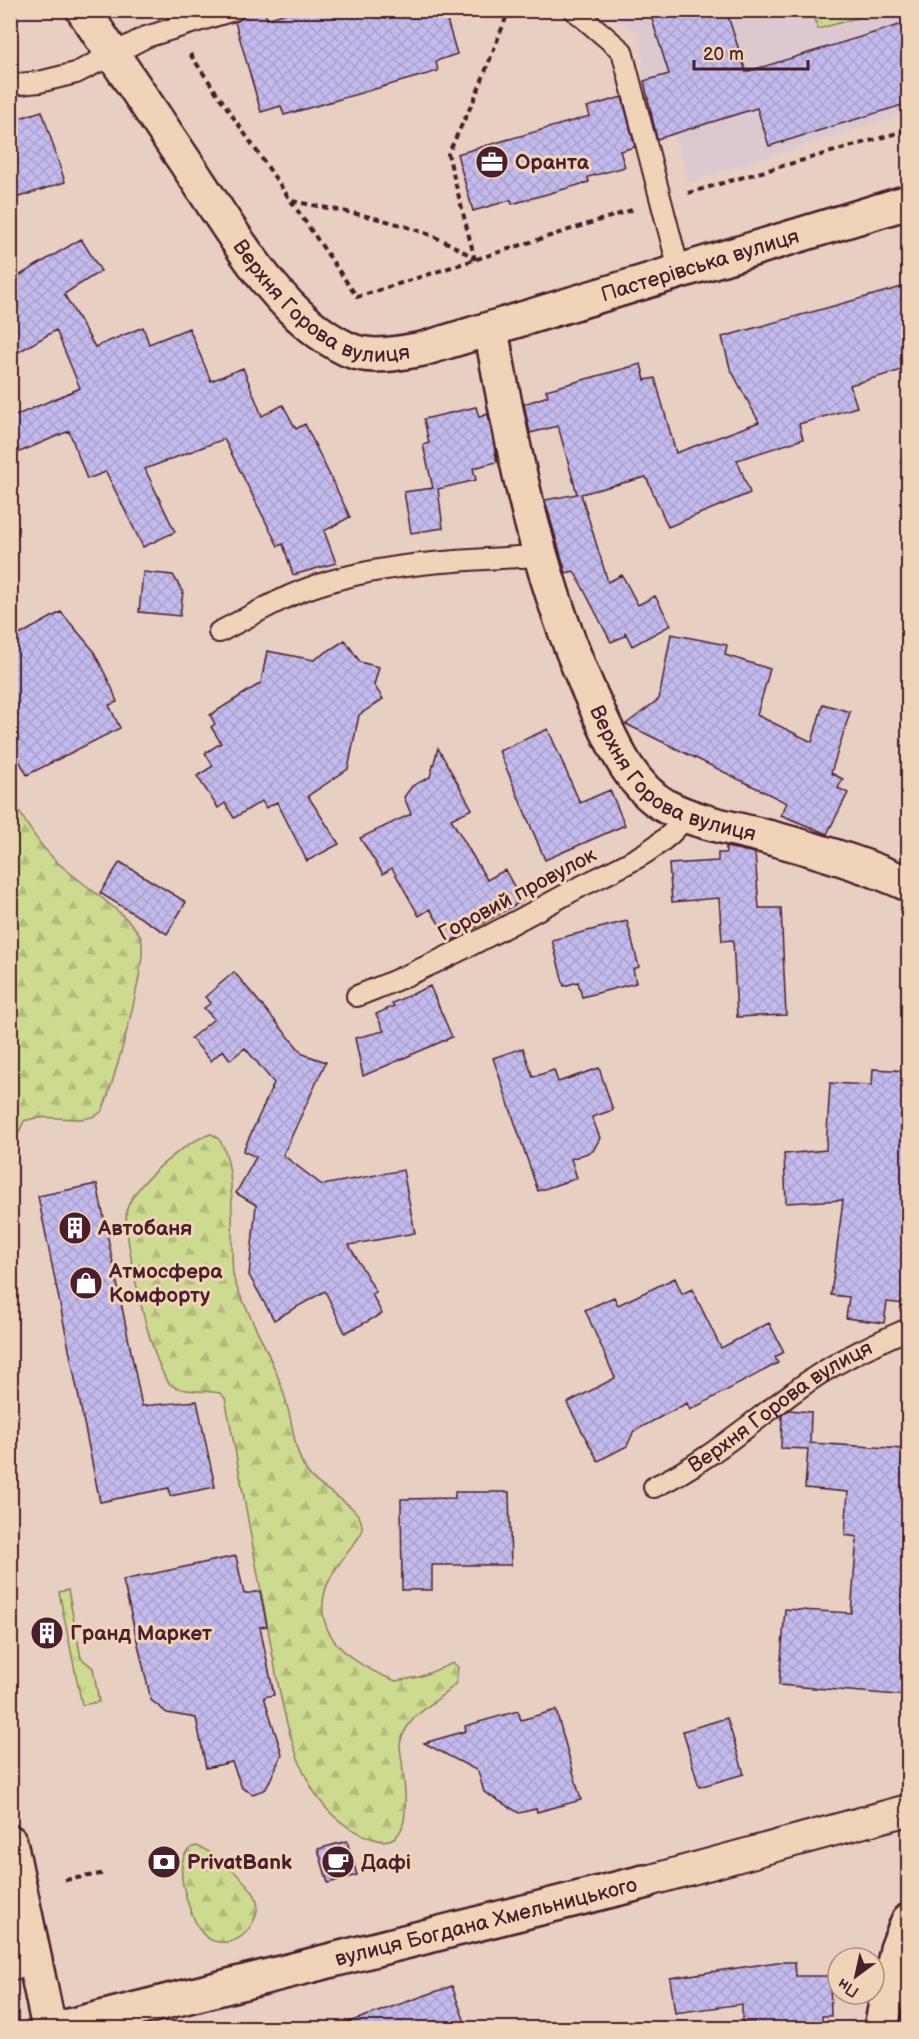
<svg xmlns="http://www.w3.org/2000/svg" width="919" height="2039" viewBox="0 0 919 2039" font-family="'Balsamiq Sans',sans-serif">
	<style>
		.built { fill: #dcc9cf }
		.grass { fill: url(#grass-tufts); stroke: #8b7d5d; stroke-width: 1.5 }
		.forest { fill: url(#forest-firs); stroke: #8b7d5d; stroke-width: 1.5 }
		.building { fill: url(#building-cross-hatch); stroke: #4a1f2b; stroke-width: 1.5 }
		.lines { fill: none; stroke-linecap: round; stroke-linejoin: round }
		.service-casing { stroke: #4a1f2b; stroke-width: 24 }
		.pedestrian-casing { stroke: #4a1f2b; stroke-width: 34 }
		.minor-casing { stroke: #4a1f2b; stroke-width: 38 }
		.tertiary-casing { stroke: #4a1f2b; stroke-width: 38 }
		.secondary-casing { stroke: #4a1f2b; stroke-width: 38 }
		.path { stroke: #4a1f2b; stroke-width: 4; stroke-dasharray: 6 4.5; stroke-linecap: butt }
		.service { stroke: #f0d4b7; stroke-width: 20 }
		.pedestrian { stroke: #f0d4b7; stroke-width: 30 }
		.minor { stroke: #f0d4b7; stroke-width: 33 }
		.tertiary { stroke: #f0d4b7; stroke-width: 33 }
		.secondary { stroke: #f0d4b7; stroke-width: 33 }
		.labels { text-anchor: middle; stroke-width: 6; stroke-linejoin: round; paint-order: stroke }
		.poi-label { font-size: 21px; font-weight: bold; fill: #4a1f2b; stroke: #f0d4b7; text-anchor: start }
		.street-label { font-size: 21px; fill: #4a1f2b; stroke: #f0d4b7 }
	</style>
	<defs>
		<pattern id="grass-tufts" width="24" height="20" patternUnits="userSpaceOnUse" patternTransform="scale(1.5)"><rect width="24" height="20" fill="#ccdb8f"/><path d="M3 7l-1-3M5 7V3M7 7l1-3M15 17l-1-3M17 17v-4M19 17l1-3" fill="none" stroke="#b1bc7c"/></pattern>
		<pattern id="forest-firs" width="22" height="20" patternUnits="userSpaceOnUse" patternTransform="scale(1.5)"><rect width="22" height="20" fill="#ccdb8f"/><path d="M5 1l3.5 6h-7zM16 11l3.5 6h-7z" fill="#b1bc7c"/></pattern>
		<pattern id="building-cross-hatch" width="8" height="8" patternUnits="userSpaceOnUse" patternTransform="scale(1.5)"><rect width="8" height="8" fill="#c2bbec"/><path d="M0 0l8 8M0 8l8-8" fill="none" stroke="#a8a0cb"/></pattern>
	</defs>
	<rect width="100%" height="100%" fill="#e7cfc2"/>
	<filter id="ink" filterUnits="userSpaceOnUse"><feTurbulence type="fractalNoise" baseFrequency=".0167" numOctaves="2"/><feDisplacementMap in="SourceGraphic" scale="12" xChannelSelector="R" yChannelSelector="G"/><feConvolveMatrix kernelMatrix="1 2 1 2 8 2 1 2 1" color-interpolation-filters="sRGB"/></filter>
	<g filter="url(#ink)">
		<path class="built" d="M599,11h309v102l-219,69 -15,-48 -13,4 -17,-57 -4,-48z"/>
		<path class="grass" d="M813,11h48l2,5 -45,13z
			M68,1590l13,68 12,10 6,34 -17,3 -23,-113z"/>
		<path class="forest" d="M11,795c12,25 26,48 46,67 18,17 78,57 84,76 8,23 -28,148 -39,173 -17,17 -51,0 -78,10l-13,29z
			M211,1134c30,9 18,113 22,139 1,12 8,24 13,34 15,33 34,67 42,102 6,21 6,42 18,61 14,24 64,35 55,64 -11,17 -28,34 -35,54 -16,49 30,78 70,93l23,-4 34,-14 5,4 -2,16c-19,21 -49,30 -56,61 1,26 23,113 -29,94 -16,-6 -33,-16 -45,-30 -39,-45 -49,-132 -60,-190 -14,-73 -26,-147 -41,-220l-5,-5c-14,-3 -37,0 -49,-8 -18,-12 -50,-154 -44,-176 8,-26 59,-68 84,-75z
			M196,1846c16,4 57,39 61,55 2,8 -2,18 -7,26 -4,7 -13,14 -22,15 -9,1 -19,-1 -25,-8 -13,-15 -37,-82 -7,-88z"/>
		<path class="building" d="M246,10h18l3,9 28,-9h149l13,44 -21,7 2,10 -154,44 -3,-9 -20,6 -26,-90 8,-4z
			M649,10h77l20,62 163,-50v81l-140,43 -12,-38 -100,31 -13,-58 25,-7z
			M622,97l13,50 -15,4 5,16 -37,10 1,5 -77,22 -1,-4 -38,11 -16,-57 133,-38 -3,-9z
			M42,111l23,71 -55,18v-79z
			M81,239l20,32 -37,23 31,53 48,-20 6,17 40,-16 22,53 32,-13 19,48 21,-11 13,24 9,-5 45,93 -26,14 12,32 -43,12 -10,-31 -5,2 -54,-107 -79,30 30,63 -32,15 -37,-75 -19,7 -18,-48 -59,25v-38l70,-30 -24,-58 -46,27v-76z
			M909,285v83l-59,17 7,22 -58,17 4,15 -66,21 13,33 -82,34 -22,-50 -65,17 27,88 14,-7 16,30 17,-9 16,29 -39,21 -7,-14v4l-14,6 -37,-71 -8,2 -16,-55 -5,-18 32,-6 -19,-68 -28,7 -6,-29 24,-8 -2,-6 95,-26 4,16 10,-2 21,75 83,-31 -29,-54 -8,-31z
			M476,407l3,10 9,-3 9,48 -24,6 3,12 -38,9 5,39 -32,5 -7,-41 29,-4 -10,-43 6,-2 -5,-24z
			M143,572l30,3 10,17 -3,24 -41,-4z
			M61,612l32,38 19,38 5,14 -8,3 11,23 -93,47 -17,-32v-103z
			M671,634l56,11 -2,10 45,14 -13,46 55,27 11,-38 27,8 -19,61 12,6 -5,9 10,5 -21,41 -46,-19 6,-12 -161,-79 33,-25z
			M345,640l15,22 19,5 -5,18 9,14 -24,16 -11,54 -40,27 31,48 -32,17 -30,-59 -11,6 -4,-7 -28,17 -9,-15 -7,5 -21,-32 16,-10 -8,-13 16,-10 -10,-16 4,-3 -5,-9 51,-32 6,-32 47,9z
			M548,729l32,74 30,-13 15,35 -80,35 -46,-109z
			M438,748l34,61 -21,10 36,61 18,-10 17,31 -72,41 -20,-33 -11,7 -27,-48 -9,6 -23,-36 51,-24 -7,-17 8,-11 18,-9z
			M726,847l29,6 4,55h22l5,107 -49,2 -4,-77 -11,1 -3,-43 -47,4 -3,-38 49,-3v-8h8z
			M120,862l66,40 -19,32 -67,-41z
			M627,921l12,46 -6,2 3,14 -54,14 -4,-15 -14,4 -12,-46z
			M234,972l69,82 23,8 -43,93 39,30 81,-15 12,63 -66,12 27,47 -4,2 10,20 -37,19 -20,-42 -51,29 -25,-45 7,-70 -20,-12 20,-36 -13,-6 31,-68 -29,-35 -15,12 -7,-10 -12,11 -20,-23 23,-19 -10,-11 7,-5 -6,-6z
			M430,986l22,51 -89,39 -8,-38 29,-7 -8,-17 18,-8 -2,-3z
			M523,1048l10,29 21,-7 4,12 41,-14 14,42 -21,7 8,21 -7,13 -22,8 6,19 -39,13 -45,-133z
			M873,1069l36,2v205l-4,28 -18,-2 -3,21 -38,-5 3,-21 -18,-2 12,-95 -57,3 -2,-49 42,-4 4,-67 42,2z
			M97,1184l45,222 55,-5 18,86 -45,9 -1,-8 -69,14 -62,-306z
			M675,1278l7,16 10,-5 29,59 48,-25 15,29 -9,5 3,6 -88,47 -3,-7 -53,28 -7,15 -29,15 -31,-58 48,-25 -30,-68 29,-13 4,8z
			M789,1410l22,2 -1,31 95,6v13h4v234l-130,-11 6,-76 66,4 6,-76 -12,-2 3,-43 -43,-4 3,-39 -27,-1 1,-33z
			M455,1492h54l2,73h-79v25h-30l-1,-91 54,-1z
			M236,1556l8,38 16,-3 7,35 -7,1 14,68 -10,2 18,57 -16,35 -13,5 -11,-6 -10,-26 -26,6 -10,-50 -29,-5 -16,-13 -28,-120z
			M556,1710l25,90 -44,12 -1,-3 -17,4 -35,-21 -6,-21 -54,-28 42,-12 -1,-5 53,-15 3,9z
			M727,1718l17,56 -45,13 -16,-56z
			M347,1841l10,34 -29,8 -10,-34z
			M777,1962h18l1,14h34l1,40h-9v12h-68v-6h-12v-18l-67,9 -5,-35z
			M452,1986l15,42h-123l-1,-4z"/>
		<g class="lines">
			<defs>
				<g id="service">
					<path d="M574,10l48,41 57,219"/>
					<path d="M10,85l29,-3 37,-9 70,-36 88,-27"/>
					<path d="M219,632c32,-16 64,-36 99,-47 70,-23 148,-25 222,-29"/>
					<path d="M357,996c76,-29 146,-67 217,-106 38,-20 88,-38 113,-75"/>
					<path id="s1" d="M654,1487c53,-25 94,-62 141,-96 34,-26 74,-45 113,-62"/>
				</g>
				<path id="pedestrian" d="M644,1882l264,-72"/>
				<g id="minor">
					<path id="s2" d="M83,10c36,53 71,106 107,159 41,61 89,148 157,180 24,11 51,4 76,0l485,-147"/>
					<path id="s3" d="M491,329c23,131 50,259 106,380 16,35 34,78 70,98 33,17 72,22 108,32 45,12 91,26 133,45"/>
					<path id="s4" d="M61,2028l583,-146"/>
					<path d="M881,2028l16,-79 11,-28"/>
				</g>
				<path id="tertiary" d="M10,1963l24,-5"/>
				<path id="secondary" d="M10,1842l39,186"/>
			</defs>
			<use href="#service" class="service-casing"/>
			<use href="#pedestrian" class="pedestrian-casing"/>
			<use href="#minor" class="minor-casing"/>
			<use href="#tertiary" class="tertiary-casing"/>
			<use href="#secondary" class="secondary-casing"/>
			<path class="path" d="M190,54l167,243 278,-88
				M688,193l220,-63
				M292,201c62,13 130,21 183,58
				M475,260l-27,-106 29,-61 32,-83
				M65,1880l41,-7"/>
			<use href="#service" class="service"/>
			<use href="#pedestrian" class="pedestrian"/>
			<use href="#minor" class="minor"/>
			<use href="#tertiary" class="tertiary"/>
			<use href="#secondary" class="secondary"/>
		</g>
	</g>
	<defs>
		<symbol id="office-disc" viewBox="-11 -11 22 22"><circle r="9.5" fill="#4a1f2b" stroke="#f0d4b7"/><path d="M-6-3h4V-5.5h4V-3h4V5H-6ZM-1-4.5V-3h2v-1.5ZM-6 0V1H6V0Z" fill="#fff"/></symbol>
		<symbol id="building-disc" viewBox="-11 -11 22 22"><circle r="9.5" fill="#4a1f2b" stroke="#f0d4b7"/><path d="M-4-6H4V6H1V3H-1V6H-4ZM-2.5-4.3h1.7v1.8h-1.7ZM.8-4.3h1.7v1.8H.8ZM-2.5-1h1.7V.8h-1.7ZM.8-1h1.7V.8H.8Z" fill="#fff"/></symbol>
		<symbol id="shop-disc" viewBox="-11 -11 22 22"><circle r="9.5" fill="#4a1f2b" stroke="#f0d4b7"/><path d="M-5-2.5h2.3a2.7 3.5 0 0 1 5.4 0H5L5.5 6h-11ZM-1.5-2.5h3a1.5 2.3 0 0 0-3 0Z" fill="#fff"/></symbol>
		<symbol id="bank-disc" viewBox="-11 -11 22 22"><circle r="9.5" fill="#4a1f2b" stroke="#f0d4b7"/><path d="M-6-4H6V4H-6ZM0-2.3a2.3 2.3 0 1 0 0 4.6a2.3 2.3 0 1 0 0-4.6Z" fill="#fff"/></symbol>
		<symbol id="cafe-disc" viewBox="-11 -11 22 22"><circle r="9.5" fill="#4a1f2b" stroke="#f0d4b7"/><path d="M-5.5-4.5H6V0H3Q3 3.5 0 3.5H-2.5Q-5.5 3.5-5.5 0ZM3-3.2v2h1.7v-2ZM-6 4.5H4V6H-6Z" fill="#fff"/></symbol>
	</defs>
	<g fill-rule="evenodd">
		<use href="#office-disc" x="473" y="143" width="38" height="38"/>
		<use href="#building-disc" x="56" y="1209" width="38" height="38"/>
		<use href="#shop-disc" x="67" y="1264" width="38" height="38"/>
		<use href="#building-disc" x="28" y="1614" width="38" height="38"/>
		<use href="#bank-disc" x="145" y="1843" width="38" height="38"/>
		<use href="#cafe-disc" x="319" y="1843" width="38" height="38"/>
	</g>
	<g class="labels">
		<g class="poi-label">
			<text x="515" y="169">Оранта</text>
			<text x="98" y="1235">Автобаня</text>
			<text x="109" y="1278">Атмосфера<tspan x="109" dy="24">Комфорту</tspan></text>
			<text x="70" y="1640">Гранд Маркет</text>
			<text x="187" y="1869">PrivatBank</text>
			<text x="361" y="1869">Дафі</text>
		</g>
		<g class="street-label">
			<text dy="7" stroke="none"><textPath href="#s2" startOffset="800">Пастерівська вулиця</textPath></text>
			<text dy="7" stroke="none"><textPath href="#s2" startOffset="388">Верхня Горова вулиця</textPath></text>
			<text dy="7" stroke="none"><textPath href="#s3" startOffset="502">Верхня Горова вулиця</textPath></text>
			<text transform="translate(517 894) rotate(-28)" y="7">Горовий провулок</text>
			<text dy="7" stroke="none"><textPath href="#s1" startOffset="150">Верхня Горова вулиця</textPath></text>
			<text dy="7" stroke="none"><textPath href="#s4" startOffset="438">вулиця Богдана Хмельницького</textPath></text>
		</g>
	</g>
	<rect width="919" height="2039" fill="none" stroke="#f0d4b7" stroke-width="36"/>
	<rect x="18" y="18" width="883" height="2003" fill="none" stroke="#4a1f2b" stroke-width="2" filter="url(#ink)"/>
	<g transform="translate(856 1976) rotate(213)"><circle r="28" fill="#f0d4b7" stroke="#ae8c7f" stroke-width="1.5"/>
	<path d="M0-4.5L10 22L0 15L-10 22Z" fill="#4a1f2b"/>
	<text y="-9" font-size="16" font-weight="bold" text-anchor="middle" fill="#4a1f2b">Пн</text>
	</g>
	<path d="M694 60v9h114v-9" fill="none" stroke="#4a1f2b" stroke-width="3"/>
	<text x="703" y="60" font-size="18" fill="#4a1f2b" stroke="#f0d4b7" stroke-width="4.5" paint-order="stroke">20 m</text>
</svg>
